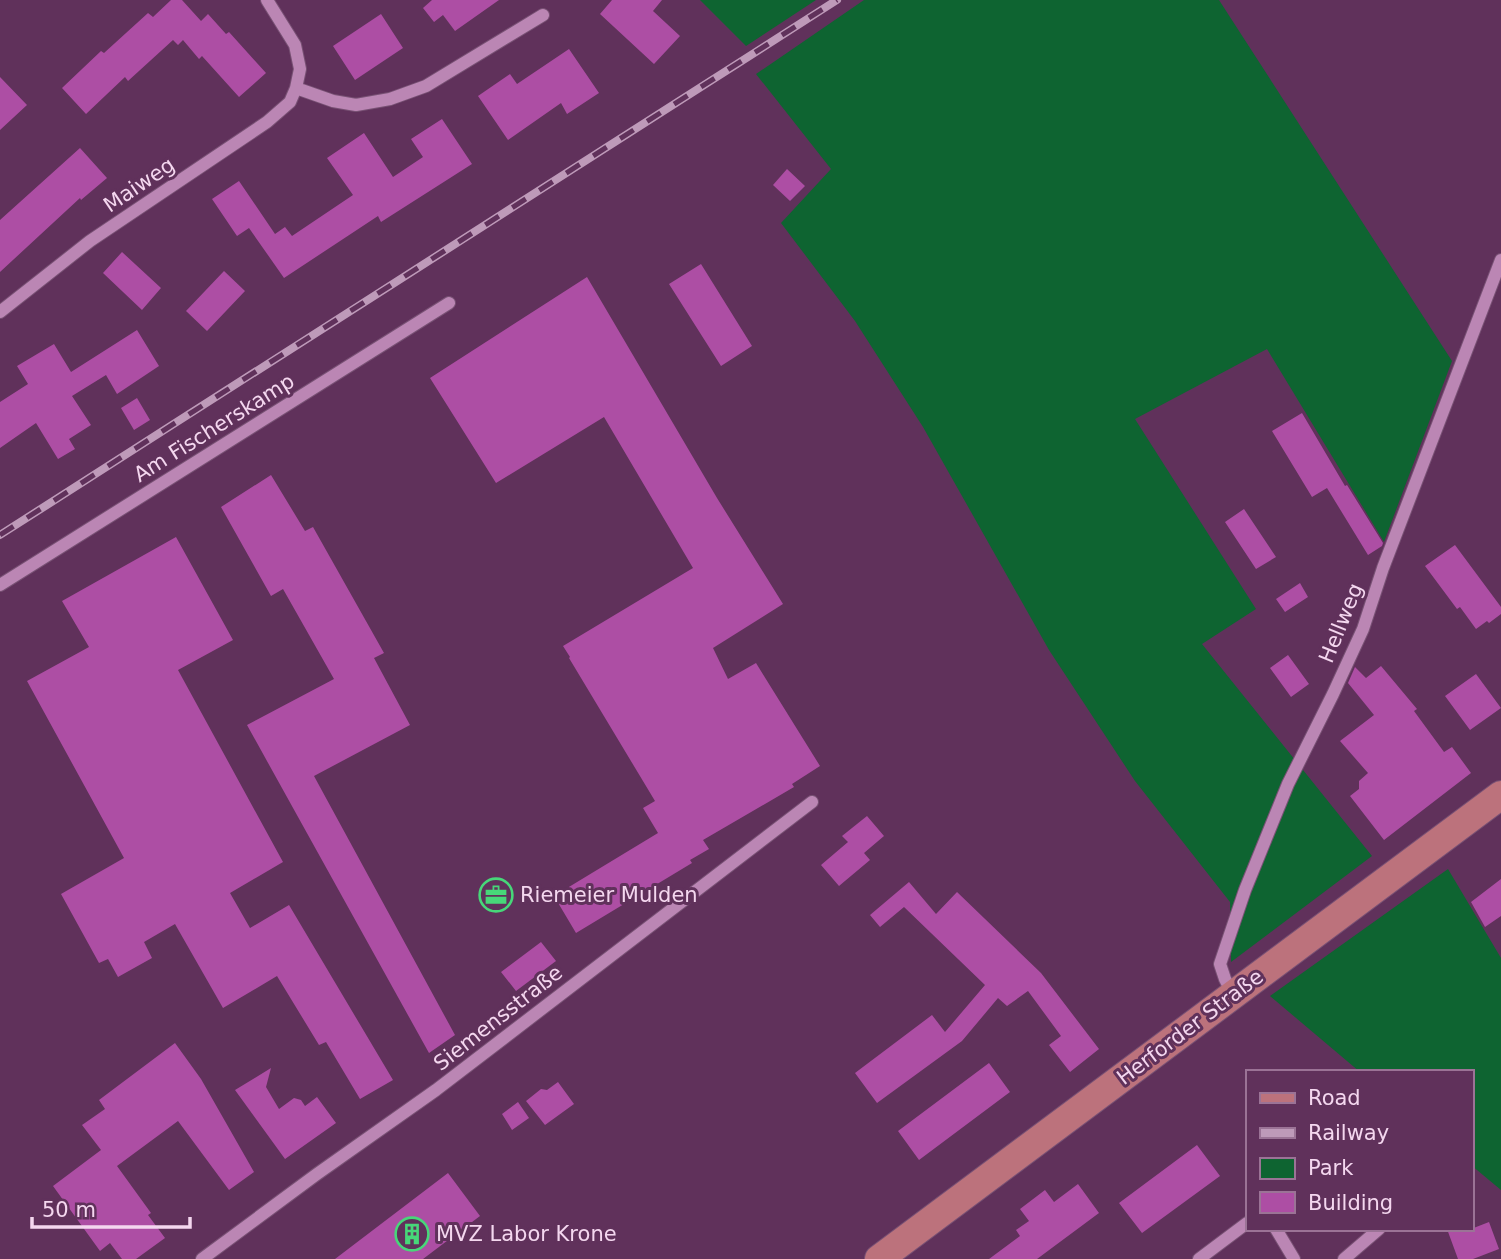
<svg xmlns="http://www.w3.org/2000/svg" width="1501" height="1259" viewBox="0 0 1501 1259" font-family="'DejaVu Sans',sans-serif">
	<style>
		.green { fill: #0e6431 }
		.building { fill: #ad4ea4 }
		.lines { fill: none; stroke-linecap: round; stroke-linejoin: round }
		.minor-casing { stroke: #785174; stroke-width: 14 }
		.major-casing { stroke: #785174; stroke-width: 30 }
		.minor { stroke: #bb86b4; stroke-width: 12 }
		.major { stroke: #bc727c; stroke-width: 28 }
		.rail-casing { stroke: #be9ab9; stroke-width: 8 }
		.rail { stroke: #60315b; stroke-width: 5; stroke-dasharray: 16; stroke-linecap: butt }
		.labels { text-anchor: middle; stroke-width: 6; stroke-linejoin: round; paint-order: stroke }
		.street-label { font-size: 21px; fill: #f4d7ef; stroke: #60315b }
		.poi-label { font-size: 21px; fill: #f4d7ef; stroke: #60315b; text-anchor: start }
	</style>
	<rect width="100%" height="100%" fill="#60315b"/>
	<path class="green" d="M700,0h116l-70,46z
		M864,0h355l233,361 -68,181 -117,-193 -132,70 121,190 -54,35 170,212 -141,106 -1,-60 -95,-121 -86,-131 -126,-223 -68,-106 -74,-98 50,-54 -75,-95z
		M1448,869l53,89v232l-30,-25v-93h-111l-90,-76z"/>
	<path class="building" d="M171,0h11l19,21 7,-7 18,20 3,-2 37,41 -27,24 -37,-41 -3,3 -16,-19 -5,5 -5,-5 -45,41 -3,-4 -39,37 -24,-26 39,-37 3,2 44,-40 5,4z
		M432,0h67l-44,31 -12,-16 -9,7 -11,-14z
		M612,0h50l-9,11 27,25 -26,28 -54,-50z
		M381,14l22,34 -48,32 -22,-34z
		M569,49l30,44 -32,21 -6,-11 -53,37 -30,-44 32,-22 7,10z
		M0,77l27,28 -27,25z
		M442,119l30,45 -91,58 -3,-6 -94,62 -35,-50 -12,8 -25,-37 27,-18 36,53 10,-7 7,9 61,-41 -26,-37 37,-25 29,44 30,-20 -12,-18z
		M80,148l27,30 -26,22 -1,-2 -80,74v-52z
		M787,169l18,17 -15,15 -17,-16z
		M122,252l39,36 -19,22 -39,-37z
		M701,264l51,82 -31,20 -52,-82z
		M224,271l21,20 -38,40 -21,-20z
		M587,277l130,221 66,106 -70,44 15,31 28,-16 64,103 -28,18 2,3 -91,53 6,9 -19,11 2,3 -116,70 -22,-37 104,-63 -15,-25 12,-7 -86,-143 1,-1 -7,-11 130,-78 -89,-151 -108,66 -66,-105z
		M137,330l22,36 -42,28 -11,-19 -34,21 19,29 -22,14 6,10 -17,10 -22,-36 -36,25v-46l28,-18 -11,-18 37,-22 17,28z
		M137,398l13,22 -16,10 -13,-22z
		M1302,413l43,73 2,-1 36,58 -1,3 -14,9 -41,-67 -15,9 -40,-66z
		M271,475l34,56 8,-4 71,126 -10,5 36,67 -96,51 141,259 -26,18 -182,-328 87,-46 -51,-90 -12,7 -50,-89z
		M1244,509l32,48 -20,12 -31,-47z
		M176,537l57,103 -55,30 105,192 -53,31 20,35 39,-23 104,175 -33,19 -34,-57 -7,3 -42,-69 -54,32 -48,-84 -31,18 8,16 -34,19 -10,-18 -9,4 -38,-69 63,-36 -97,-177 62,-34 -27,-46z
		M1455,545l46,62v7l-12,9 -2,-2 -11,8 -16,-22 -3,2 -32,-43z
		M1300,583l8,14 -23,15 -9,-13z
		M1288,655l21,29 -18,13 -21,-29z
		M1381,666l36,43 -3,2 30,41 8,-5 19,26 -87,67 -34,-44 9,-7v-8l9,-8 -28,-32 34,-26 -26,-32 7,-16 11,11z
		M1476,674l25,34 -31,22 -25,-34z
		M867,816l17,20 -20,17 6,7 -31,26 -18,-21 27,-23 -6,-6z
		M1501,879v37l-16,11 -14,-25z
		M909,882l27,32 21,-22 84,81 58,76 -29,23 -21,-27 12,-9 -33,-45 -21,15 -9,-8 -36,43 -85,62 -22,-30 77,-58 13,17 40,-47 -81,-78 -24,20 -10,-12z
		M541,942l15,19 -40,30 -15,-19z
		M175,1043l26,36 53,93 -25,18 -51,-69 -61,45 34,47 -3,2 17,23 -29,21h-14l-12,-16 -10,8 -47,-65 48,-36 -19,-25 23,-16 -6,-9z
		M989,1063l21,29 -91,68 -21,-29z
		M271,1068l-5,19 13,22 15,-11 7,2 4,6 12,-9 19,26 -51,36 -50,-69z
		M558,1082l16,22 -29,21 -19,-24 15,-12 6,1z
		M518,1102l11,16 -17,12 -10,-16z
		M1197,1145l23,31 -78,57 -23,-30z
		M448,1173l32,43 -57,43h-88z
		M1078,1184l21,29 -62,46h-48l31,-23 -4,-6 13,-9 -9,-12 25,-19 9,12z
		M1489,1222l10,27 -26,10h-15l-11,-30h24z"/>
	<g class="lines">
		<defs>
			<path id="minor" d="M267,0l28,45 5,24 -4,19
				M0,312l90,-71 177,-119 23,-20 6,-14 37,13 23,4 34,-6 36,-13 117,-71
				M0,585l449,-282
				M1233,995l-8,-16 -5,-15 25,-74 43,-106 45,-90 30,-65 20,-61 118,-308
				M1276,1229l18,30
				M202,1259l115,-85 119,-84 376,-288
				M1199,1259l48,-36
				M1344,1259l35,-30"/>
			<path id="major" d="M879,1259l622,-464"/>
		</defs>
		<use href="#minor" class="minor-casing"/>
		<use href="#major" class="major-casing"/>
		<use href="#minor" class="minor"/>
		<use href="#major" class="major"/>
		<defs>
			<path id="rail" d="M0,535l837,-535"/>
		</defs>
		<use href="#rail" class="rail-casing"/>
		<use href="#rail" class="rail"/>
	</g>
	<defs>
		<symbol id="office-ring" viewBox="-11 -11 22 22"><circle r="9.5" fill="#60315b" stroke="#47d779" stroke-width="1.5"/><path d="M-6-3h4V-5.5h4V-3h4V5H-6ZM-1-4.5V-3h2v-1.5ZM-6 0V1H6V0Z" fill="#47d779"/></symbol>
		<symbol id="building-ring" viewBox="-11 -11 22 22"><circle r="9.5" fill="#60315b" stroke="#47d779" stroke-width="1.5"/><path d="M-4-6H4V6H1V3H-1V6H-4ZM-2.5-4.3h1.7v1.8h-1.7ZM.8-4.3h1.7v1.8H.8ZM-2.5-1h1.7V.8h-1.7ZM.8-1h1.7V.8H.8Z" fill="#47d779"/></symbol>
	</defs>
	<g fill-rule="evenodd">
		<use href="#office-ring" x="477" y="876" width="38" height="38"/>
		<use href="#building-ring" x="393" y="1215" width="38" height="38"/>
	</g>
	<g class="labels">
		<g class="street-label">
			<text transform="translate(139 185) rotate(-34)" y="7">Maiweg</text>
			<text transform="translate(214 428) rotate(-32)" y="7">Am Fischerskamp</text>
			<text transform="translate(1341 623) rotate(-68)" y="7">Hellweg</text>
			<text transform="translate(498 1018) rotate(-38)" y="7">Siemensstraße</text>
			<text transform="translate(1190 1027) rotate(-37)" y="7">Herforder Straße</text>
		</g>
		<g class="poi-label">
			<text x="520" y="902">Riemeier Mulden</text>
			<text x="436" y="1241">MVZ Labor Krone</text>
		</g>
	</g>
	<rect x="1246" y="1070" width="228" height="161" fill="#60315b" stroke="#9b7396" stroke-width="2"/>
	<rect x="1260" y="1093" width="35" height="10" fill="#bc727c" stroke="#9b7396" stroke-width="2"/>
	<text x="1308" y="1105" font-size="21" fill="#f4d7ef">Road</text>
	<rect x="1260" y="1128" width="35" height="10" fill="#be9ab9" stroke="#9b7396" stroke-width="2"/>
	<text x="1308" y="1140" font-size="21" fill="#f4d7ef">Railway</text>
	<rect x="1260" y="1158" width="35" height="21" fill="#0e6431" stroke="#9b7396" stroke-width="2"/>
	<text x="1308" y="1175" font-size="21" fill="#f4d7ef">Park</text>
	<rect x="1260" y="1192" width="35" height="21" fill="#ad4ea4" stroke="#9b7396" stroke-width="2"/>
	<text x="1308" y="1210" font-size="21" fill="#f4d7ef">Building</text>
	<path d="M32 1217v10h158v-10" fill="none" stroke="#f4d7ef" stroke-width="3.5"/>
	<text x="42" y="1217" font-size="21" fill="#f4d7ef" stroke="#60315b" stroke-width="5" paint-order="stroke">50 m</text>
</svg>
